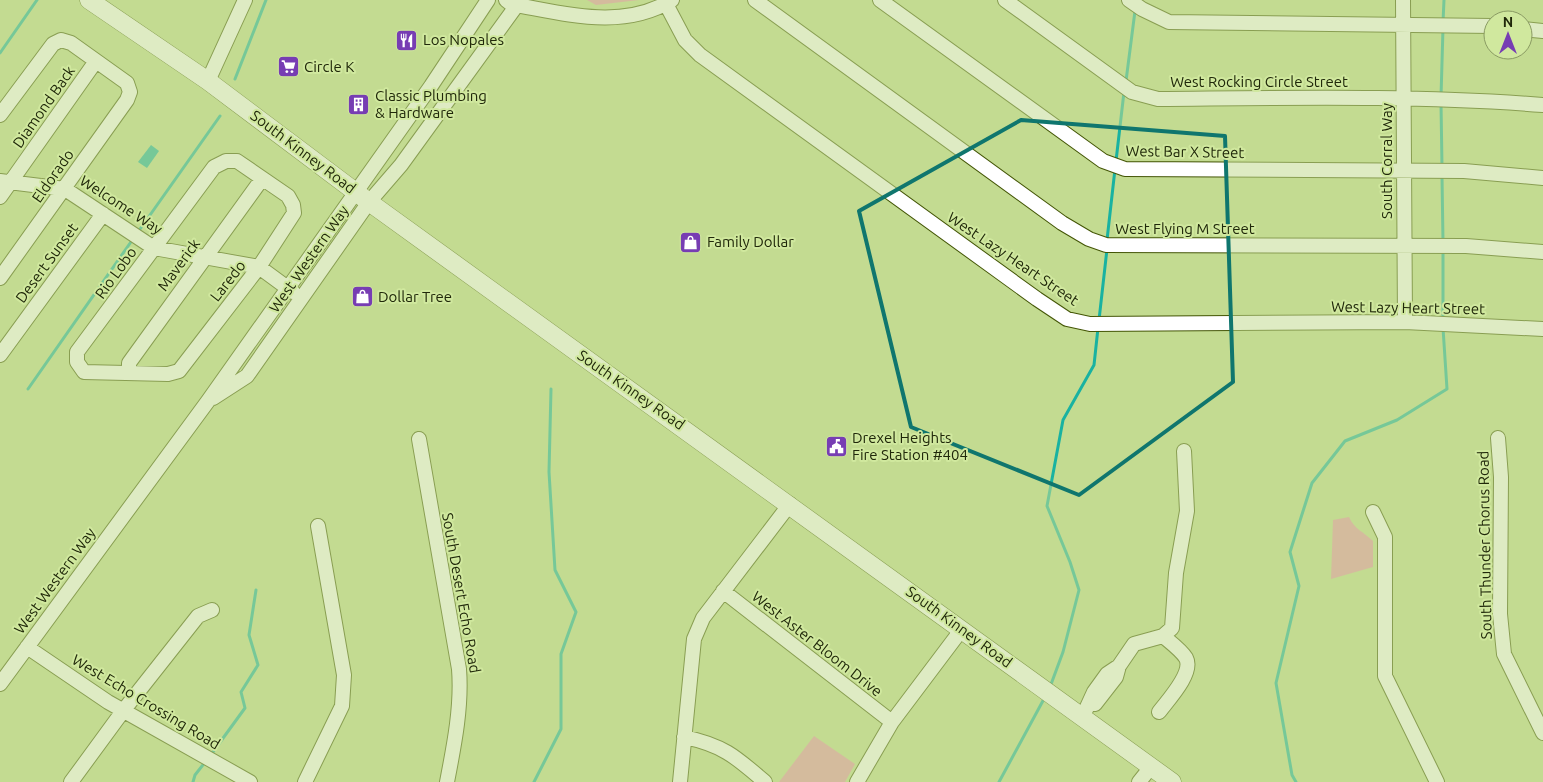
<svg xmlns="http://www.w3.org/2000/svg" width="1543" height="782" viewBox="0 0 1543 782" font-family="Ubuntu,sans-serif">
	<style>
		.green { fill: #e996ac }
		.water { fill: #19b2a1 }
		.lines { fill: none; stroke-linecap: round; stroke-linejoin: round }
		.stream { stroke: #19b2a1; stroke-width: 3 }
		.minor-casing { stroke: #435505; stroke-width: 16 }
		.major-casing { stroke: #435505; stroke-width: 19 }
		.minor { stroke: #fff; stroke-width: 14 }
		.major { stroke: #fff; stroke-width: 18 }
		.marked { fill: none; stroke: #0f766e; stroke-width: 4; stroke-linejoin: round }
		.labels { text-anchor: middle; stroke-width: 4; stroke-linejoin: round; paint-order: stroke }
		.poi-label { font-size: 15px; fill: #20280a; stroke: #d0e89e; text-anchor: start }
		.street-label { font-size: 15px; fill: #20280a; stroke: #d0e89e }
	</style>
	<rect width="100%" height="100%" fill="#c3db91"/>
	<path class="green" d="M587,0h52l-43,5z
		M1349,517c5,12 15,15 24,24v26l-42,12 2,-59z
		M814,736l41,28 -10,18h-66z"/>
	<path class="water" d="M151,145l8,6 -12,17 -9,-6z"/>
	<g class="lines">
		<path class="stream" d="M1443,22l1,-22
			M0,53l37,-53
			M235,79l31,-79
			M1126,81l9,-70
			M1441,97l2,-69
			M1441,103l1,64
			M1116,161l8,-69
			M1442,176l1,66
			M138,232l82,-116
			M1107,240l8,-71
			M1443,251v68
			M1099,320l8,-71
			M28,389l105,-150
			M1050,687l13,-35 16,-62 -9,-28 -23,-56 16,-86 31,-55 4,-37
			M210,756l35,-48 -4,-16 17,-27 -9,-30 7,-45
			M193,782l2,-7 11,-14
			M534,782l27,-53v-75l15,-42 -21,-42 -6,-98 2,-83
			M999,782l46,-85
			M1296,782l-4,-7 -16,-92 23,-97 -9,-34 22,-69 33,-42 52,-21 50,-31 -4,-61"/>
		<defs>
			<path id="minor" d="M506,0l5,4c53,9 111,27 161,-4
				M755,0l307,223 27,16 17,6 360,1 77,6
				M880,0l223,161 22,8 339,2 79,7
				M1005,0l127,92 26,7c129,-1 257,-4 385,6
				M1129,0l13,9 27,13 324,4
				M1403,0l2,322
				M666,4l19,36 15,15 337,244 30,20 23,5 315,-2 138,7
				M1523,29l20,2
				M208,81l37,-81
				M0,115l53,-71 8,-4 10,3 56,40 3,9 -3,8 -127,178
				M226,161h11l51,35 5,9 1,8 -35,54 -80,104 -11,3 -84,-2 -7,-10v-10l137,-185z
				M0,181l65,8 89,59 105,19 34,25
				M0,197l96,-136
				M0,355l103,-141
				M129,373v-10l133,-184
				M213,398l34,-22 122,-174 32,-37 116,-160
				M1498,438l3,39 -1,137 4,40 39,79
				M419,439l40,230c3,37 -5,77 -12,113
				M1373,512l12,25v139l52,106
				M723,591l169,131
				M27,647l81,55 142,80
				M0,684l208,-283 223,-315 57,-86
				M1095,704l21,-27 3,-11
				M1159,712c9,-12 35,-39 27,-54 -5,-8 -16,-16 -23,-22
				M1083,716l11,-24 13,-18 12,-8 15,-22 29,-8 9,-8 4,-55 11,-62 -3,-60
				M684,737c39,8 52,20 81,45
				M71,782l52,-71 75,-95 14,-6
				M305,782l37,-76 2,-31 -26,-149
				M680,782l14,-143 9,-21 87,-114
				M857,782l35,-60 70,-93
				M1139,782l12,-15"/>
			<path id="major" d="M89,0l119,81 161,121 803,580"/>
		</defs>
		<use href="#minor" class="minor-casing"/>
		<use href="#major" class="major-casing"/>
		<use href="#minor" class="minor"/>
		<use href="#major" class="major"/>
	</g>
	<path d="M0 0H1543V782H0ZM1021,120l204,16 8,246 -154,113 -168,-68 -52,-216z" fill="#c3db91" fill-opacity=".55" fill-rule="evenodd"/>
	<path class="marked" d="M1021,120l204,16 8,246 -154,113 -168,-68 -52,-216z"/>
	<defs>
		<symbol id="restaurant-square" viewBox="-11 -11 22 22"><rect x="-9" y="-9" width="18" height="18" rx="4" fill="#773db3" stroke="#d0e89e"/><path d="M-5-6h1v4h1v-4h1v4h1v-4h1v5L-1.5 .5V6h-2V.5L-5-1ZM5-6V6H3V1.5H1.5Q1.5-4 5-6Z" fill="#fff"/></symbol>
		<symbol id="supermarket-square" viewBox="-11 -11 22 22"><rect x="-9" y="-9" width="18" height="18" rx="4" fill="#773db3" stroke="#d0e89e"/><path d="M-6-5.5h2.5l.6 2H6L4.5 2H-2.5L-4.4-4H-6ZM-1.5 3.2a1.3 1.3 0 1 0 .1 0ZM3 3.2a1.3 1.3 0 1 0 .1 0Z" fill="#fff"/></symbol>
		<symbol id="building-square" viewBox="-11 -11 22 22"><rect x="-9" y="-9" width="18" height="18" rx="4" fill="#773db3" stroke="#d0e89e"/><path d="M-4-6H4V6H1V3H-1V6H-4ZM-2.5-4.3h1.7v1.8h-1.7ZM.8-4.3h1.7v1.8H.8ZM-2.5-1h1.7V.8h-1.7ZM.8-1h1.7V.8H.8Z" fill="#fff"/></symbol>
		<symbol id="shop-square" viewBox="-11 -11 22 22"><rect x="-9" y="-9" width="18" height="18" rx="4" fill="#773db3" stroke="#d0e89e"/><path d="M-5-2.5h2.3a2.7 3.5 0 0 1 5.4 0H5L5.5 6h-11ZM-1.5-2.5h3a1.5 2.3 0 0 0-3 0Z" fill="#fff"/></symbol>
		<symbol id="civic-square" viewBox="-11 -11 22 22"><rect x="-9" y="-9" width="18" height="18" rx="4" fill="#773db3" stroke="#d0e89e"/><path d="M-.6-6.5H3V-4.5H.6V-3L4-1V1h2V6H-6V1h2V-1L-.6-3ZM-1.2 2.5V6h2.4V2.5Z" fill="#fff"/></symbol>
	</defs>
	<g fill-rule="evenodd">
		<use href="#restaurant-square" x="394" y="28" width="25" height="25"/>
		<use href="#supermarket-square" x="276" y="54" width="25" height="25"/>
		<use href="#building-square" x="346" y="92" width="25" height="25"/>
		<use href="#shop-square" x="678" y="230" width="25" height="25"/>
		<use href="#shop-square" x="350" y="284" width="25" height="25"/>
		<use href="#civic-square" x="824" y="434" width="25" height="25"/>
	</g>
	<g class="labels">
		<g class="poi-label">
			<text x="423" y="45">Los Nopales</text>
			<text x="304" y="72">Circle K</text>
			<text x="375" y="101">Classic Plumbing<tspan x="375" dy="17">&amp; Hardware</tspan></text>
			<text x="707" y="247">Family Dollar</text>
			<text x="378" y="302">Dollar Tree</text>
			<text x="852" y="443">Drexel Heights<tspan x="852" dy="17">Fire Station #404</tspan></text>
		</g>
		<g class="street-label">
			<text x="1259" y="87">West Rocking Circle Street</text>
			<text transform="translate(44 107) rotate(-55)" y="5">Diamond Back</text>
			<text transform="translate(303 152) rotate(37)" y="5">South Kinney Road</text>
			<text transform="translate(1185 152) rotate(1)" y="5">West Bar X Street</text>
			<text transform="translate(1387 161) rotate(-90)" y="5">South Corral Way</text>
			<text transform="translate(53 176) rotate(-55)" y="5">Eldorado</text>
			<text transform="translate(121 205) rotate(33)" y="5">Welcome Way</text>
			<text x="1185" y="234">West Flying M Street</text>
			<text transform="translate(309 259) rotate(-55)" y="5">West Western Way</text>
			<text transform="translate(1013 259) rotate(34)" y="5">West Lazy Heart Street</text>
			<text transform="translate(47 263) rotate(-54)" y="5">Desert Sunset</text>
			<text transform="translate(179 265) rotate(-54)" y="5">Maverick</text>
			<text transform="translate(116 273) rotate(-54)" y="5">Rio Lobo</text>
			<text transform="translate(228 281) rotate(-52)" y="5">Laredo</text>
			<text transform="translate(1408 308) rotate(1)" y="5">West Lazy Heart Street</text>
			<text transform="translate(631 390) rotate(35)" y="5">South Kinney Road</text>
			<text transform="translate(1485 545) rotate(-91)" y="5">South Thunder Chorus Road</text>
			<text transform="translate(55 581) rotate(-54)" y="5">West Western Way</text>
			<text transform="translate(461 593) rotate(80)" y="5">South Desert Echo Road</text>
			<text transform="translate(959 627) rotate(36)" y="5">South Kinney Road</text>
			<text transform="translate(817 644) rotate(38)" y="5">West Aster Bloom Drive</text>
			<text transform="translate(146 702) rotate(31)" y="5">West Echo Crossing Road</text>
		</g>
	</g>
	<g transform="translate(1508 35)"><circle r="24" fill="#d0e89e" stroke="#8a9b63"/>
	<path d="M0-4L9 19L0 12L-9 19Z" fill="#773db3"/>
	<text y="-8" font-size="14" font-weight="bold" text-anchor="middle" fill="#20280a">N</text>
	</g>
</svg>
